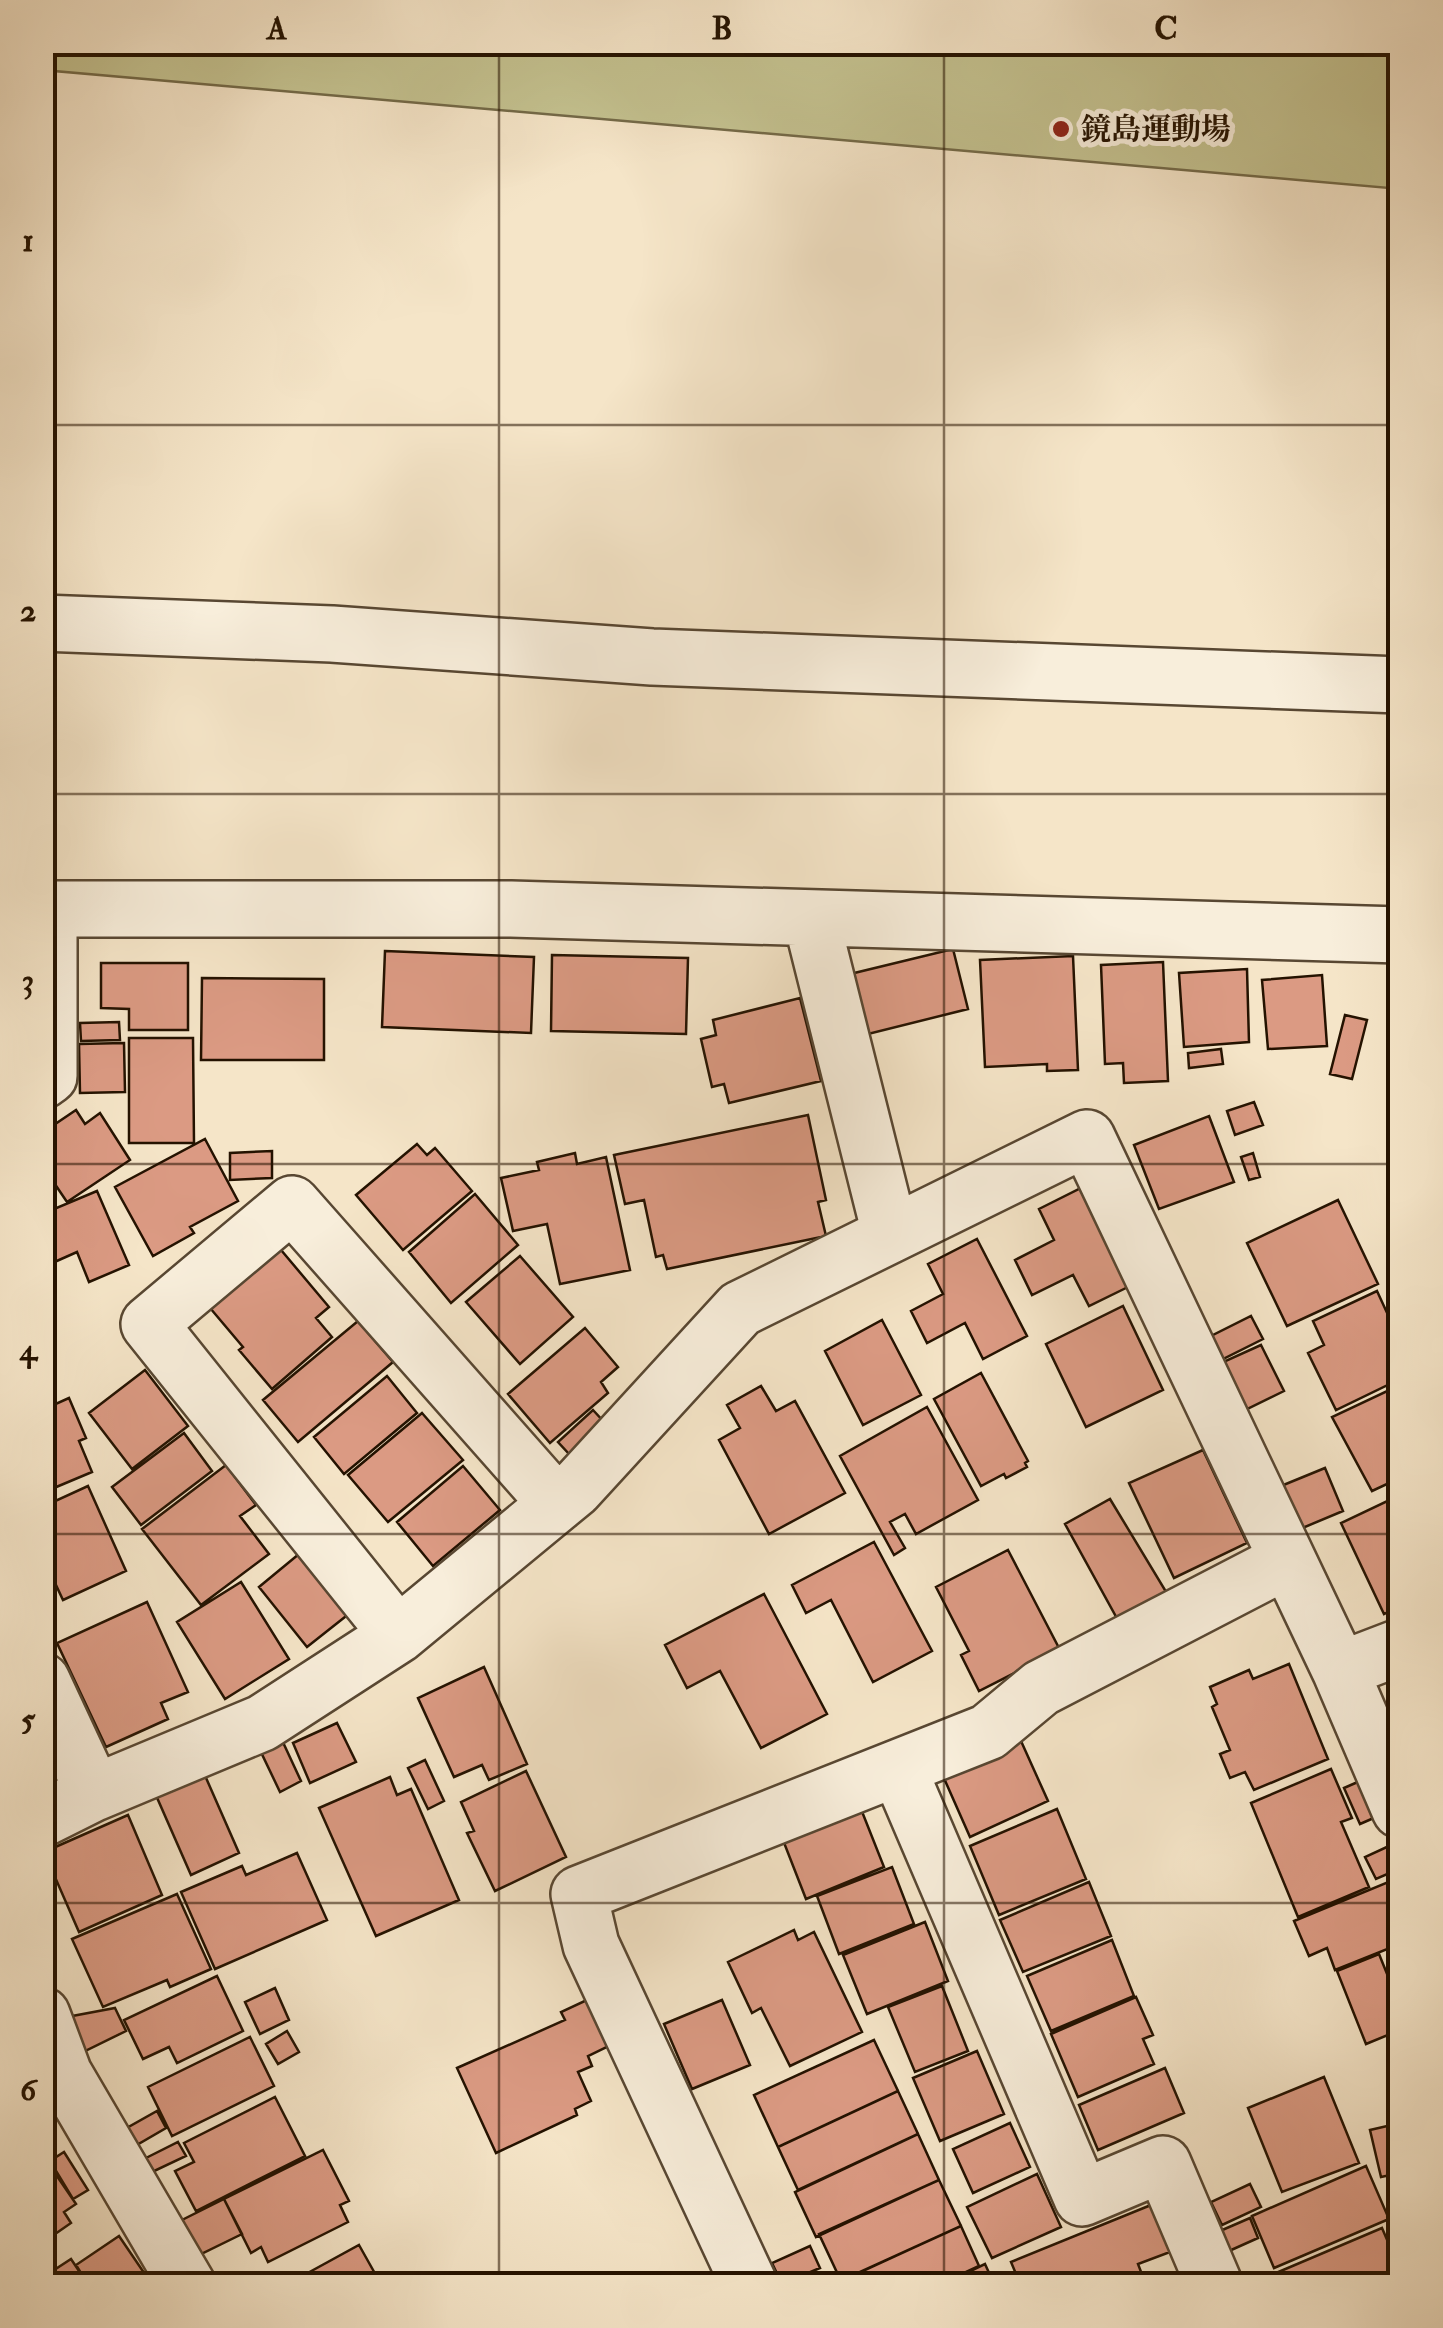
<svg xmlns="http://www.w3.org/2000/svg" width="1443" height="2328" viewBox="0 0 1443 2328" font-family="'IM FELL Double Pica','Noto Serif JP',serif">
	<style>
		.green { fill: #c4c290; stroke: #746a48; stroke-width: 2.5 }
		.building { fill: #db9a83; stroke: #241200; stroke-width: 2.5 }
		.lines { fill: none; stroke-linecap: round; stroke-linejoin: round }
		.minor-casing { stroke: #584732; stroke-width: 60 }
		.minor { stroke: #f8eedb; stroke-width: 55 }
		.grid { fill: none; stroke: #241200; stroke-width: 2.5; stroke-opacity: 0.55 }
		.poi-dot { fill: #8f2418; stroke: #f8eedb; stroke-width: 4 }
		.labels { text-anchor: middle; stroke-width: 10; stroke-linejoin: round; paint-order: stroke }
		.poi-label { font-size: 30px; font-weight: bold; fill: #241200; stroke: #f8eedb; text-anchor: start }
		.neatline { fill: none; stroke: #241200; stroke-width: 4 }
		.grid-label { font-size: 32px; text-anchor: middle; font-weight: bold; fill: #241200 }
	</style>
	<rect width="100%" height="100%" fill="#f5e5c8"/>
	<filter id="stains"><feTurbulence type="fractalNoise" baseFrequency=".002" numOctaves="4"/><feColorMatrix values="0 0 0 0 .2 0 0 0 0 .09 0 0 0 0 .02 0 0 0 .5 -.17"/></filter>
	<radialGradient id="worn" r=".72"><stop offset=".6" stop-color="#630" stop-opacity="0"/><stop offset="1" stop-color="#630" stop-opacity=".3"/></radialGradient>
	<path class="green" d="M42,43h1358v146l-1357,-119z"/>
	<path class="building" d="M953,949l15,60 -112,28 -14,-61z
		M385,951l149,6 -3,76 -149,-6z
		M552,955l136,3 -2,76 -135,-3z
		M1073,956l5,114 -31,1v-7l-62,3 -5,-107z
		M1163,962l5,119 -44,2 -1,-20 -18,1 -4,-99z
		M101,963h87v67h-59v-21l-28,-1z
		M1247,969l2,73 -65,5 -5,-74z
		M1322,975l5,71 -59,3 -6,-69z
		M202,978l122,1v81h-123z
		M800,998l21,83 -92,22 -5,-19 -12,3 -11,-48 15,-4 -3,-15z
		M1345,1015l22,5 -15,59 -22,-5z
		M119,1022l1,18 -39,1 -1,-18z
		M129,1038h64l1,105h-65z
		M124,1043l1,49 -45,1 -1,-49z
		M1221,1049l2,15 -34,4 -1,-15z
		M1254,1102l9,23 -28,10 -8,-24z
		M76,1110l9,14 15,-11 30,47 -63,42 -25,-37v-32z
		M808,1115l18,85 -8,2 8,34 -159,33 -4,-14 -7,2 -12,-57 -19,4 -11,-49z
		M1209,1116l25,66 -75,27 -25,-64z
		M205,1139l33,62 -48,26 4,6 -41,23 -38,-69z
		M417,1144l10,11 8,-7 37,43 -69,59 -47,-55z
		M272,1151v27l-42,2v-27z
		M575,1153l2,11 29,-7 24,113 -70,14 -13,-60 -34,7 -12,-53 38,-8 -2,-8z
		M1253,1153l7,24 -11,3 -8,-23z
		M1083,1187l49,98 -43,21 -16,-31 -41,20 -17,-35 39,-20 -15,-31z
		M97,1191l32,74 -40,17 -12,-30 -27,12 -8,-17v-33z
		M475,1194l43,51 -67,58 -42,-51z
		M1338,1200l40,84 -91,42 -40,-83z
		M977,1239l50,97 -44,23 -18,-36 -38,20 -16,-32 32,-17 -15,-30z
		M276,1244l53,63 -13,11 16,19 -60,52 -33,-39 4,-3 -38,-45z
		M520,1256l53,61 -53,47 -54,-62z
		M1377,1291l23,50v38l-64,31 -28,-57 16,-8 -11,-24z
		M1123,1306l40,84 -77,37 -40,-83z
		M1251,1316l12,23 -44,22 -12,-23z
		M882,1320l39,75 -58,30 -38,-74z
		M358,1321l35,41 -95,80 -35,-42z
		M585,1328l33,39 -17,15 7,11 -58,50 -42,-49z
		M1261,1345l23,46 -41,20 -22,-48z
		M145,1370l43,56 -56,43 -43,-56z
		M981,1373l47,88 -3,2 2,4 -21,11 -2,-4 -23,12 -47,-87z
		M387,1376l30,37 -73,61 -30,-37z
		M1400,1385v93l-28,13 -40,-74z
		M761,1386l15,25 19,-10 50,92 -76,41 -50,-94 21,-12 -13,-23z
		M69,1398l17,40 -7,3 13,31 -50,21v-83z
		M927,1407l51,93 -62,34 -11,-20 -15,8 15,26 -11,7 -54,-99z
		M593,1410l11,12 -34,33 -12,-13z
		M422,1413l41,47 -75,62 -40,-47z
		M184,1433l28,38 -71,54 -29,-38z
		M1203,1450l44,93 -73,35 -45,-95z
		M226,1465l30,40 -16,11 29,38 -68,51 -59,-76z
		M463,1466l37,44 -67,56 -36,-44z
		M1325,1468l18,43 -43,18 -19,-43z
		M88,1486l38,85 -63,29 -8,-17 -13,6v-82z
		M1400,1495v111l-16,8 -43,-91z
		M1110,1499l58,96 -49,27 -54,-98z
		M874,1542l58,109 -59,31 -42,-82 -25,13 -14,-28z
		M305,1549l50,60 -48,38 -48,-60z
		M1008,1550l52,100 -81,41 -18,-36 8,-4 -33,-64z
		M241,1582l48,77 -64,40 -48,-77z
		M764,1594l63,120 -66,34 -41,-77 -33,17 -22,-43z
		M147,1602l41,90 -27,11 7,16 -62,28 -49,-104z
		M1289,1664l39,95 -74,31 -9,-18 -15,6 -10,-24 10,-4 -18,-43 5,-3 -7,-17 39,-17 4,9z
		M484,1667l43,97 -38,16 -7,-15 -28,12 -36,-79z
		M337,1723l19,39 -46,21 -17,-40z
		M281,1738l20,43 -21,11 -21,-44z
		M1021,1741l27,60 -78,36 -27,-61z
		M425,1760l19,41 -16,8 -20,-41z
		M1331,1769l21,49 -11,4 28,65 -71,30 -47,-114z
		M203,1771l36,82 -48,22 -36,-82z
		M526,1771l40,86 -71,34 -28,-58 7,-2 -13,-29z
		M390,1777l7,18 14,-6 48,111 -83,36 -57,-128z
		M1360,1781l16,36 -16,7 -16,-36z
		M859,1804l25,63 -78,32 -25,-64z
		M1057,1809l29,70 -87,36 -29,-69z
		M128,1815l34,80 -83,37 -35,-80z
		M1389,1846l10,23 -23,10 -11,-22z
		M297,1853l30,67 -112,49 -34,-77 61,-26 4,9z
		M892,1867l22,57 -75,30 -22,-58z
		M1398,1878l2,66 -65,26 -8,-22 -18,8 -15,-35z
		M1089,1882l22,54 -88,36 -23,-52z
		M177,1894l34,75 -41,18 -3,-7 -64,27 -31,-68z
		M925,1922l23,59 -81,33 -24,-59z
		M794,1930l4,10 16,-8 48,100 -72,34 -29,-58 -9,5 -24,-51z
		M1112,1940l22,56 -83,35 -24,-55z
		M1379,1954l21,52v24l-34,14 -29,-73z
		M217,1976l26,55 -66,32 -8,-16 -26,12 -19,-39z
		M942,1986l26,65 -53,21 -27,-65z
		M275,1988l14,32 -29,14 -15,-32z
		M1136,1997l17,38 -10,4 11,25 -76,33 -27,-63z
		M589,1999l20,47 -21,10 4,10 -14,6 13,29 -16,8 2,6 -81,38 -39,-85 108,-48 -4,-8z
		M722,2000l28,65 -58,24 -28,-65z
		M115,2008l11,23 -45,22 -14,-36z
		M287,2031l12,21 -21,12 -12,-20z
		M250,2037l24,49 -102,50 -24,-49z
		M874,2040l24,51 -120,56 -24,-52z
		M977,2051l27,63 -64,27 -27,-63z
		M1165,2068l19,45 -86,37 -19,-45z
		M1324,2077l35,86 -77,29 -34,-84z
		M898,2091l20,43 -120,56 -20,-43z
		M275,2097l30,59 -109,55 -21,-40 19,-9 -10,-19z
		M157,2111l9,17 -31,18 -10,-17z
		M1010,2123l20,44 -57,26 -20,-44z
		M1400,2123v50l-19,4 -11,-47z
		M918,2134l21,46 -123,57 -21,-45z
		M178,2142l8,14 -36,17 -6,-14z
		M323,2150l26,51 -9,4 8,17 -80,40 -7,-15 -10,6 -27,-54z
		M64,2152l24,38 -15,9 -23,-38z
		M46,2160l30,44 -12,8 7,11 -29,20v-80z
		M1366,2166l23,53 -115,49 -22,-52z
		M1037,2174l24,53 -69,31 -25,-51z
		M939,2180l22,46 -120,55 -22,-47z
		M1250,2184l11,23 -39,18 -11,-23z
		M224,2199l18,35 -43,21 -17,-35z
		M1151,2205l19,47 -32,12 5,13 -22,9h-100l-10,-24z
		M1250,2218l8,20 -29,13 -9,-20z
		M961,2226l18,40 -43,20h-97l-1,-4z
		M1382,2228l18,42 -35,16h-84l-5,-13z
		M119,2236l34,50h-64l-13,-21z
		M359,2245l23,41h-98z
		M810,2246l10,22 -38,16 -10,-21z
		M71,2259l18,27h-47v-8z
		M985,2264l10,22h-56z"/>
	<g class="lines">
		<defs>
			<path id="minor" d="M42,623l290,11 320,23 748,28
				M42,909h469l889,26
				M811,918l79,315
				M42,1081l7,-5v-167
				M398,1635l-249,-311 143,-120 265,300
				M1340,1670l60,-23
				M42,1681l52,112
				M898,1768l184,430 81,-34 52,122
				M42,1819l52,-26 168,-70 136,-88 177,-146 165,-180 347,-171 253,532 60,140
				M42,2015l22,59 124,212
				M750,2286l-159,-341 -12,-51 409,-162 53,-44 245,-127"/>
		</defs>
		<use href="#minor" class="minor-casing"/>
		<use href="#minor" class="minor"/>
	</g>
	<path class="grid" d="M499,42v2244M944,42v2244M42,425h1358M42,794h1358M42,1164h1358M42,1534h1358M42,1903h1358"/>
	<circle class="poi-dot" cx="1061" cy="129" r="10"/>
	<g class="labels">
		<g class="poi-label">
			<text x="1081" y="139">鏡島運動場</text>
		</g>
	</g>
	<rect width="1443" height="2328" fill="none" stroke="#f5e5c8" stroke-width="110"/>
	<rect x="55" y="55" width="1333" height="2218" class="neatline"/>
	<g class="grid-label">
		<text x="277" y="39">A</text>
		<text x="722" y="39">B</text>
		<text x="1166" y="39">C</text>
		<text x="28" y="251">1</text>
		<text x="28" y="621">2</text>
		<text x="28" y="991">3</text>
		<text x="28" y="1360">4</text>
		<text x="28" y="1730">5</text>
		<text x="28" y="2100">6</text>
	</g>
	<rect width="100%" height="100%" filter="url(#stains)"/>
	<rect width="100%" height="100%" fill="url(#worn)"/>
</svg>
